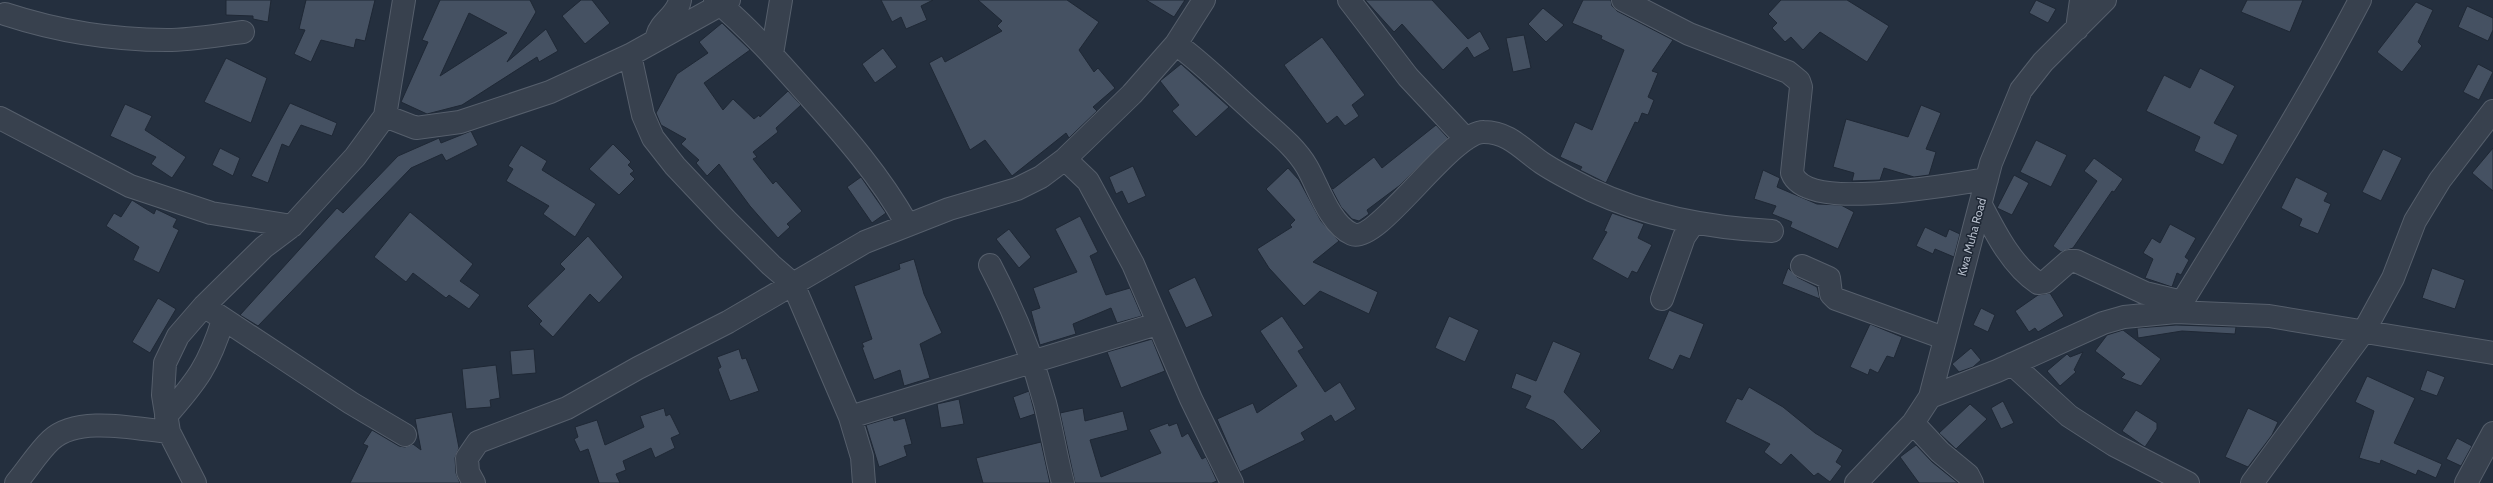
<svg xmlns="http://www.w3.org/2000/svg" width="2493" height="483" viewBox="0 0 2493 483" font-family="Cabin,sans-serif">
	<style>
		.building { fill: #455162; stroke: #1f2835; fill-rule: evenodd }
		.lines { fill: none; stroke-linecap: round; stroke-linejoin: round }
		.street-casing { stroke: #565f6c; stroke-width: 24 }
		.street { stroke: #38414e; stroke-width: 22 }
		.labels { text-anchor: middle; stroke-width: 3; stroke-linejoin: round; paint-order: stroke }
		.street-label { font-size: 12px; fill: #b4bcc9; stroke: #1d2633 }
	</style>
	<rect width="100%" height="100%" fill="#242f3e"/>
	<path class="building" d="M226,0h45l-3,22 -15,-3v-3l-27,-1z
		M306,0h69l-10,41 -9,-2 -2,9 -33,-8 -10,22 -17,-8 11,-24 -6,-1z
		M440,0h90l6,12 -29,50 39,-33 12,22 -19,11 -2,-5 -75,48 -35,9 -26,-12 27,-60 -6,-2zM469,13l38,20 -67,43z
		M581,0h11l18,23 -25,21 -23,-28z
		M881,0h52l-12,6 6,14 -21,9 -5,-12 -9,5z
		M978,0h89l32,22 -20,28 15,22 4,-4 17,20 -22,19 4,4 -28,27 -3,-5 -54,43 -27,-36 -15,10 -41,-87 13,-7 3,6 57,-31 -5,-5 5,-5z
		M1146,0h39l-11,17z
		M1365,0h67l36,39 12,-8 10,18 -16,9 -7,-11 -24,23 -41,-46 -8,8z
		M1583,0h28l1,6 5,5 56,29 -21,31 6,2 -10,24 6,3 -6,15 -6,-2 -4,10 -3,-1 -29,61 -26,-13 2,-3 -22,-10 15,-35 17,8 32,-80 -23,-11 1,-3 -30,-13z
		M1781,0h66l42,26 -22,36 -47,-30 -17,18 -12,-13 -6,5 -13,-14 5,-5 -9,-9z
		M2036,0l20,9 -8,14 -19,-10z
		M2247,0h56l-13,32 -49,-20z
		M2416,2l17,8 -15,32 4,4 -20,26 -25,-20z
		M2467,6l26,12v12l-5,11 -30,-14z
		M1543,8l21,17 -18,17 -18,-18z
		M722,23l28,27 -46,33 19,27 10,-11 21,20 5,-4 1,2 28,-26 13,14 -25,23 2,4 -25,20 4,5 -4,2 20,25 3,-3 26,30 -15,13 3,3 -12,11 -28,-32 -31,-42 -12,12 -11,-13 3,-3 -18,-16 5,-5 -25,-14 -5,-12 21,-39 31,-21 -9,-11z
		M1524,35l7,33 -18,4 -7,-34z
		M1322,37l43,58 -13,10 7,11 -14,10 -8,-10 -10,8 -43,-59z
		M883,48l14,19 -22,16 -13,-19z
		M226,58l41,20 -16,45 -47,-21z
		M1181,64l48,43 -33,30 -24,-26 7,-6 -19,-24z
		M2478,64l15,8 -14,28 -16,-8z
		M2200,68l35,18 -21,37 24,12 -15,30 -29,-14 6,-14 -54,-26 18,-36 26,13z
		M290,103l47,20 -5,13 -31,-11 -12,22 -7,-3 -14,39 -17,-7z
		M125,104l27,12 -7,14 41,27 -14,21 -21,-14 5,-7 -46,-21z
		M1921,105l20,8 -15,36 10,3 -7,23 -15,2 -30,-9 -4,12 -28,1 2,-8 -21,-6 13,-48 62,18z
		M1436,125l12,13 -49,48 -32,24 2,4 -10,7 -7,-2 -11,-12 -12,-23 4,5 41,-32 8,11z
		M471,131l7,14 -32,16 -4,-7 -31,14 -153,158 -18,-11 97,-107 6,5 55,-57 41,-18 2,5z
		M2036,140l31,15 -16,32 -31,-15z
		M613,144l18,18 -3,3 6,6 -4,3 5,5 -16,16 -30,-26z
		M521,145l26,16 -5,9 54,34 -21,33 -32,-23 6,-8 -43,-25 7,-12 -5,-3z
		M220,148l20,10 -7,18 -21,-11z
		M2493,148v43l-21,-18z
		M2383,149l19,9 -21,43 -19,-9z
		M2094,158l29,21 -9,13 -2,-1 -39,57 -12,4 -8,-6 44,-65 -13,-10z
		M1133,166l13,30 -18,8 -6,-13 -6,3 -7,-17z
		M1288,168l11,12 22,41 18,20 -26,21 65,30 -9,22 -49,-23 -16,15 -35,-38 -12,-19 35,-22 -2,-2 5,-5 -29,-31z
		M1763,170l17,8 -3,9 40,17 24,1 13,7 -16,37 -48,-22 2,-5 -20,-8 4,-8 -22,-7z
		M2014,175l15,8 -17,32 -15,-7z
		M861,177l25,36 -14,10 -25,-36z
		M2296,177l32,16 -4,8 7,3 -13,30 -19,-8 3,-7 -21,-11z
		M132,200l22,14 2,-5 21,10 -4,8 6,3 -20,43 -26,-13 6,-13 -33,-21 8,-13 7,4z
		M410,212l63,52 -13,17 20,14 -11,14 -20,-14 -3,3 -33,-25 -7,9 -32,-25z
		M1612,213l32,11 -6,14 14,7 -15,28 -5,-2 -4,8 -36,-20 15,-27 -3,-1z
		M1080,216l18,36 -8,4 16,39 24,-7 12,28 -25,7 -6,-15 -38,16 3,10 -36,11 -9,-34 9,-3 -7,-20 44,-16 -22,-43z
		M2170,224l26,14 -11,19 4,3 -8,15 -4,-2 -5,14 -27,-9 8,-19 -10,-6 9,-15 8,5z
		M1925,227l21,10 3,-8 11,5 -6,23 -19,-8 -2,5 -17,-8z
		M1009,229l22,28 -12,11 -23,-29z
		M588,236l35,41 -24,26 -9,-9 -37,43 -14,-13 3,-3 -15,-15 38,-37 -5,-5z
		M914,259l10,35 18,39 -22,11 10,34 -26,8 -4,-16 -26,10 -12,-33h2l-2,-4 10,-4 -18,-53 46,-17 -1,-5z
		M1788,268l9,9 20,10 3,12 -38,-15z
		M2432,268l33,12 -10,29 -33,-11z
		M1195,277l18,39 -27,12 -18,-38z
		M2050,293l14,23 -26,16 -3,-4 -6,4 -14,-21 23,-16z
		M158,298l18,11 -26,44 -18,-11z
		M1981,308l14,7 -7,17 -15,-7z
		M1669,310l35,14 -14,35 -10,-4 -7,15 -25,-11z
		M1282,316l22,32 -6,3 27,41 15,-10 16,27 -21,13 -4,-7 -30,18 4,7 -65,32 -23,-53 36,-16 4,10 40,-27 -37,-55z
		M1449,316l30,14 -14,32 -30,-14z
		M1870,324l32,13 -8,21 -7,-2 -9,17 -8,-4 -2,6 -18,-8z
		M2176,325l60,2 -1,7 -53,-3 -44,7 -1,-10z
		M2123,330l38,29 -20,27 -20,-8 4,-4 -30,-23 12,-16z
		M1152,339l13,32 -44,17 -14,-36z
		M1553,341l28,12 -17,39 37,39 -19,19 -28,-29 -29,-13 6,-12 -20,-8 5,-15 20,8z
		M1971,348l10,12 -8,7 -14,5 -7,-8z
		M534,349l2,24 -24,2 -2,-24z
		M739,349l3,10 4,-1 13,33 -29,10 -12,-32 3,-2 -4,-10z
		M2083,352l-9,18 2,2 -16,14 -13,-15 20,-17 3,3z
		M496,365l4,33 -10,2 1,7 -25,2 -4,-40z
		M2427,370l18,7 -8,19 -17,-6z
		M2367,376l48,22 -21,45 48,21 -6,14 -18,-8 -2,5 -35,-15 -1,4 -21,-6 15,-47 -19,-9z
		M1749,387l34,20 32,26 28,17 -7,12 6,4 -12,16 -12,-9 -4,3 -23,-22 -10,11 -17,-13 6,-8 -45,-22 12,-24 5,2z
		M1029,391l6,23 -15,5 -7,-22z
		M959,399l5,25 -23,4 -4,-24z
		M2003,401l11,22 -13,6 -10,-21z
		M1970,404l17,15 -31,30 -17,-16z
		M664,408l2,8 4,-2 10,20 -9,4 4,10 -20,10 -4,-10 -28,13 3,9 -10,4 4,9h-21l-11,-34 -8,3 -6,-13 4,-2 -3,-10 22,-7 8,25 39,-18 -4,-11z
		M1083,408l2,13 38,-10 5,19 -38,10 11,37 60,-24 -12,-23 19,-7 1,3 8,-3 5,14 6,-4 14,26 4,-2 11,24 -5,2h-137l-15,-70z
		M2248,408l30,14 -6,13 -24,32 -23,-10z
		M2136,410l21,13v6l-12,18 -23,-16z
		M452,412l7,36 -4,10 1,15 4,10h-110l18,-37 -5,-2 9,-14 27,16 6,1 8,-3 8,6 -6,-31z
		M893,417l1,4 11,-3 7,26 -8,2 3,10 -28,11 -13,-42z
		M2457,438l15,8 -11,20 -15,-7z
		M1041,442l9,41h-67l-7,-25z
		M1916,445l16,17 26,21h-39l-19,-26z"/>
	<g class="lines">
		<defs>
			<path id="street" d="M715,0c34,28 64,62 94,96 36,40 71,80 98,128
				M1349,0l59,77 58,62
				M1623,0l66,34 99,38 11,9 2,6 -9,86c15,40 160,11 195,6
				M5,14c52,17 108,26 162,26 25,0 51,-5 76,-8
				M2077,29l4,-29
				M657,36c4,-15 20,-20 23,-36
				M1176,44c29,21 53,46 79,69 18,17 39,32 52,54 11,19 23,58 45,67 26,11 99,-103 132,-102 25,0 39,18 58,31 15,10 33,19 49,27 58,27 118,38 181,41
				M772,54l9,-54
				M630,55l13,60 10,23 22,28 51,54 45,45 22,19 57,133 12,40 2,26
				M385,116l31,12 44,-6 90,-30 80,-37 99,-55
				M0,118l130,68 81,27 81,13
				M1065,159l23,22 45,83 58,135 41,84
				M1981,205c14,27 31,61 57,78l7,-1 24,-21h7l69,32 37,9
				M990,265c23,44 42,90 55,138 7,27 11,54 18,80
				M1802,266l27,12 2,16 5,5 108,39
				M1662,299l22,-62 9,-13
				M204,306l147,97 54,32
				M2176,312c63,-103 128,-205 184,-312
				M2012,364l57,52 45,29 74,38
				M1930,397l67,-26 106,-48 21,-6 52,-5 93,4 224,37
				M166,416c31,-35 43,-51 57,-96
				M850,417l307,-93
				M1913,423l27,29 28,23 4,8
				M16,483c12,-14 22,-31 35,-43 27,-25 85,-11 118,-8
				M195,483l-26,-51 -6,-37 2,-32 13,-27 26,-30 60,-59 28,-21 63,-69 30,-41 19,-116
				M474,483l-6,-11 -1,-14 11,-16 89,-34 71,-40 90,-46 137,-80 84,-33 68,-20 24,-12 24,-18 67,-65 44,-50 28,-44
				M1856,483l57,-60 17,-26 61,-234 30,-73 22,-28 62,-62
				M2252,483l112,-152 29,-53 22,-57 25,-41 53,-69
				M2466,483l27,-50"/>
		</defs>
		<use href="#street" class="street-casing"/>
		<use href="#street" class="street"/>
	</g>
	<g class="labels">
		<g class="street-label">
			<text transform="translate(1972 237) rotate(-75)" y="4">Kwa Muha Road</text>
		</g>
	</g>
</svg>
